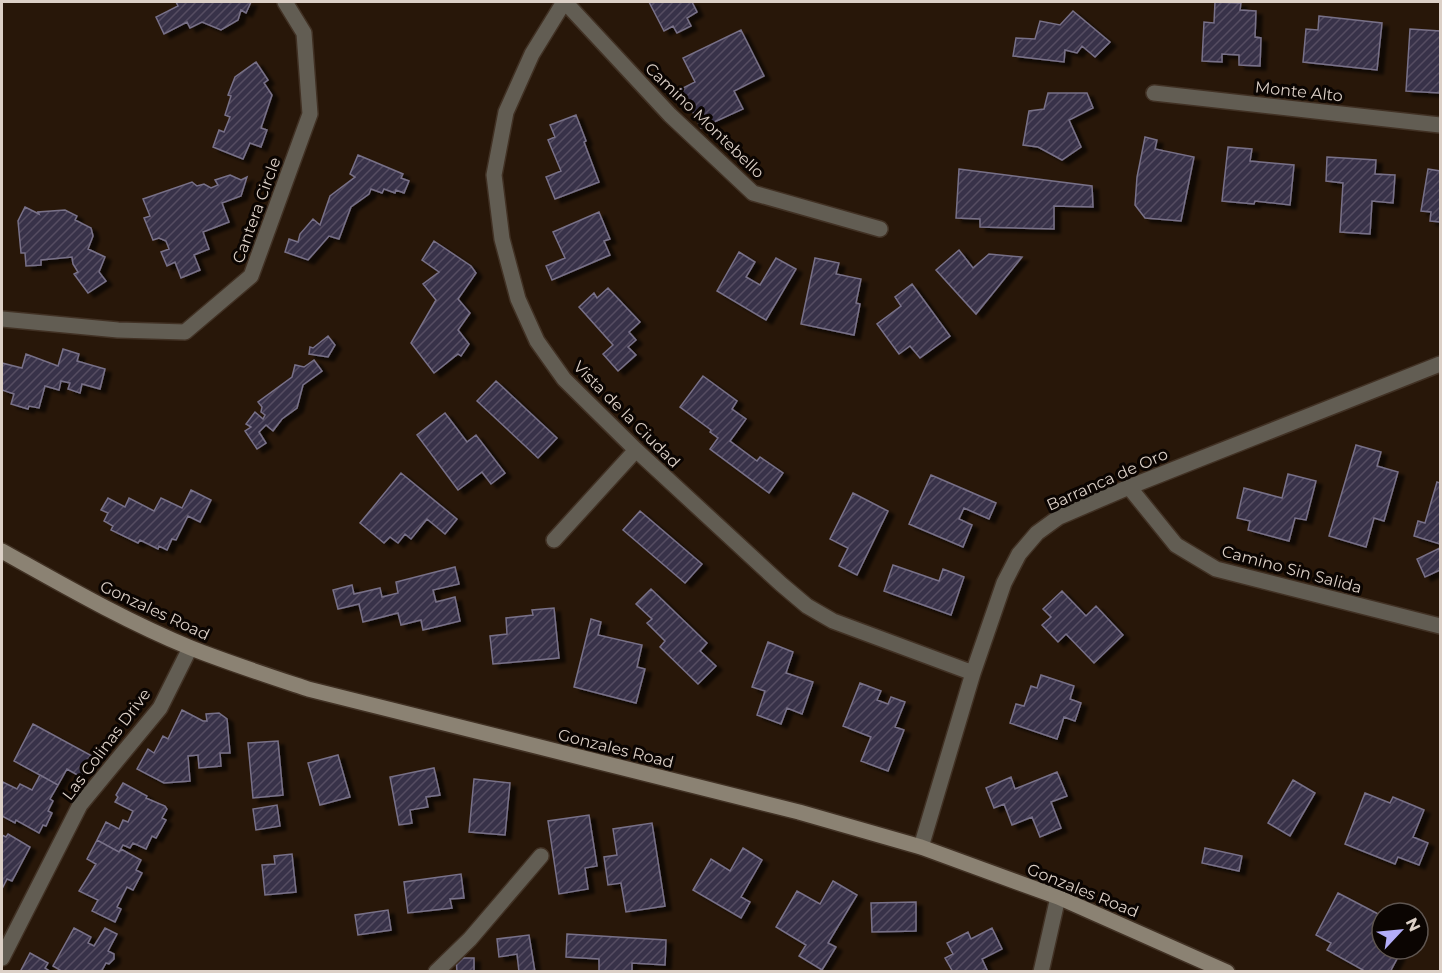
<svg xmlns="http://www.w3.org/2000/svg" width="1442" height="973" viewBox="0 0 1442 973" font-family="Montserrat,sans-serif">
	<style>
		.building { fill: url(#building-hatch); stroke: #787188; stroke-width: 1.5; filter: url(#shadow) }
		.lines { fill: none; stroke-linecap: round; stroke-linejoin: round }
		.street-casing { stroke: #413124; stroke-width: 18 }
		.secondary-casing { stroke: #413124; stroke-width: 18 }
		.street { stroke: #625d53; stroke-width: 15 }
		.secondary { stroke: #8b8273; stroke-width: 15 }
		.labels { text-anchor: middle; stroke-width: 6; stroke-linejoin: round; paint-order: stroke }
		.street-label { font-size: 16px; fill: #dcd0c7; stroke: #0b0502 }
	</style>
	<defs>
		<pattern id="building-hatch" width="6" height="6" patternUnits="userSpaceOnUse" patternTransform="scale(1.5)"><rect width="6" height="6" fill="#393149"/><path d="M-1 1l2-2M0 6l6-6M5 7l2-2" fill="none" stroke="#554e62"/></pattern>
		<filter id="shadow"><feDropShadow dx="6" dy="4" stdDeviation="1.5" flood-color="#0009"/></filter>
	</defs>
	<rect width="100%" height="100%" fill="#281709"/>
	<path class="building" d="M176,2h75l-5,11 -5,-3 -3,10 -17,10 -19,-8 -12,6 -3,-6 -23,12 -8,-17 22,-11z
		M649,2h43l5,10 -10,6 4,8 -14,7 -4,-7 -9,5z
		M1215,2l26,1 -1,7 16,1 -1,26 6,1 -1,28 -21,-1v-10l-17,-1v8l-20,-1 2,-39 10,1z
		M1073,11l37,31 -15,15 -13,-11 -5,7 -12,-3 -1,12 -51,-6 3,-18 19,1 5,-18 20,4z
		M1319,16l63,7 -5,47 -74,-8 3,-33 12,1z
		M1410,29l30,2v62l-34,-2z
		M741,30l23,46 -30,15 9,18 -42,19 -20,-39 14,-7 -12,-24z
		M256,62l12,18 -4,3 8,12 -11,33 6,2 -6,17 -11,-4 -7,16 -30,-12 6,-17 5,2 6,-15 -5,-2 6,-19 -3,-1 7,-18z
		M1048,93h39l6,15 -24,12 12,27 -19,13 -24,-13 -15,-2 6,-34 15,-2z
		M576,115l10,26 -2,1 15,40 -44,17 -9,-22 15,-6 -13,-31 7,-3 -5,-12z
		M1145,137l12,3 -2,9 39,8 -13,64 -36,-3 -10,-13 2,-28z
		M1228,147l24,2 -2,12 44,4 -4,40 -35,-4 -1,3 -32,-3z
		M358,155l45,19 -2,4 8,3 -5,12 -8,-3 -1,3 -11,-4 -2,4 -11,-4 -2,5 -18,13 -12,32 -10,-3 -21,24 -23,-8 4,-13 9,3 2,-8 13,-15 7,6 10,-29 25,-19 -5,-3z
		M1327,157l49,3 -1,14 20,1 -2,28 -21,-2 -2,33 -30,-2 3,-49 -17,-2z
		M959,169l133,17 1,21 -39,-1v23l-74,-2v-8l-24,-1z
		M1428,169l12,2v51l-10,-1 1,-9 -10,-1z
		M230,175l11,5 6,-3 -6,19 -19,7 7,19 -26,10 6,17 -15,6 6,15 -19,8 -6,-16 -8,4 -6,-14 8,-3 -3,-8 -7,-3 -6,2 -9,-22 6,-2 -7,-17 49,-17 5,4 7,-2 7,4 7,-3 -3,-5z
		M25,207l14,7 -1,-2 27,-2 12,6 -2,4 16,8 2,8 -5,13 17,8 -6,15 7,9 -18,12 -14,-19 4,-2 -5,-8 -1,-7 -31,3v5l-15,1 -1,-13h-4l-3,-32z
		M599,212l11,27 -6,2 6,14 -58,25 -6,-14 19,-8 -12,-26z
		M434,241l37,25 5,7 -18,26 12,14 -12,17 11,14 -8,12 -3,-2 -24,19 -23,-30 25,-43 -13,-16 16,-12 -17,-12z
		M959,250l14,18 16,-14 33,3 -46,57 -40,-44z
		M739,252l16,10 -9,15 14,8 16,-27 20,11 -30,51 -49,-29z
		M815,258l24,5 -3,11 25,5 -5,24 4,1 -6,31 -53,-11z
		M912,284l38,52 -30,22 -10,-12 -11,8 -22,-30 24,-18 -6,-9z
		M608,288l32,34 -11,10 7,8 -8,7 8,8 -18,16 -15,-17 10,-9 -34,-38 15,-14 3,5z
		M328,336l7,9 -7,12 -19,-3 1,-7 3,1z
		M63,349l16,5 -2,7 28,8 -5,20 -18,-5 -2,9 -12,-4 2,-6 -9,-2 -2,9 -14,-4 -6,22 -10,-2 -1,3 -17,-5 3,-10 -12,-4v-27l20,5 4,-14 32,12z
		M314,360l8,11 -19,14 -6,23 -15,11 -9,12 -7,-6 -7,7 7,11 -9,6 -12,-18 6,-4 -5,-3 9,-12 8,7 2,-4 -4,-3 1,-5 -4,-5 34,-25 3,-12 9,2z
		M703,376l34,25 -5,8 14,10 -16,22 27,20 3,-4 23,16 -14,20 -59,-44 8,-11 -8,-6 1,-2 -31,-23z
		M496,381l61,57 -19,20 -61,-57z
		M445,413l22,29 9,-7 29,38 -14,11 -9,-12 -24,18 -41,-55z
		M1356,445l25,7 -4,14 21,6 -14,49 -10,-3 -8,29 -37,-11z
		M401,473l56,46 -12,15 -18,-15 -16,20 -6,-5 -7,9 -8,-6 -6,6 -24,-20z
		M1288,474l28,7 -10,39 -11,-2 -6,23 -41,-11 2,-9 -13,-3 7,-30 38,10z
		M931,475l65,28 -7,16 -25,-11 -5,11 13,6 -9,22 -54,-23z
		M1437,482l3,1v61l-26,-8 4,-15 7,2z
		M191,490l20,10 -11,22 -12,-6 -12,24 -4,-1 -5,11 -8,-4 -1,3 -18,-9 -2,3 -27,-13 2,-4 -9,-5 4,-8 -7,-3 7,-12 17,9 4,-9 25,13 7,-13 21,10z
		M853,493l35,18 -31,64 -18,-9 9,-18 -18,-9z
		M640,511l62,53 -17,19 -62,-53z
		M1440,548v22l-15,7 -8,-18z
		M893,565l46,16 4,-12 21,8 -13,38 -67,-24z
		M455,567l4,17 -26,6 3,12 19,-5 5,24 -37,9 -2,-10 -20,5 -3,-12 -35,9 -4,-18 -21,5 -5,-19 19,-5 2,9 26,-6 2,9 16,-4 -2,-11z
		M651,589l56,54 -7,8 16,15 -18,18 -38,-37 5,-6 -18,-18 5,-4 -16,-15z
		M1062,591l24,25 10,-10 27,29 -29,28 -28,-29 -8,8 -16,-17 9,-8 -8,-8z
		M554,608l5,50 -66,6 -3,-28 17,-2 -1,-16 27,-3 -1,-5z
		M591,619l10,3 -3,13 44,10 -5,22 8,2 -9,34 -62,-16z
		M768,642l25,10 -7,21 27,9 -11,32 -15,-6 -6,16 -24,-9 8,-24 -13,-4z
		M1041,675l33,11 -4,13 11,4 -6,18 -11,-4 -7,22 -47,-16 6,-19 8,2 7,-20 6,2z
		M860,683l21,8 -4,9 11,4 3,-7 14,5 -10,25 9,3 -16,41 -27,-10 10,-24 -28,-11z
		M182,710l21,11h4l-1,-7 13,-1 8,6 3,34h-10l1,13 -22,2 -1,-13 -10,1 2,25 -26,2 -27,-14 11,-20 6,4 9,-17 5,3z
		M33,724l59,32 -11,21 -14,-8 -9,16 -44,-24z
		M278,741l5,54 -30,3 -5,-55z
		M338,755l12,42 -30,8 -12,-42z
		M434,768l6,27 -14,2 2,10 -18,3 2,13 -13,2 -9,-48z
		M1057,772l10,24 -16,6 10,26 -21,9 -8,-20 -20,8 -8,-21 -10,4 -8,-20 25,-11 4,12z
		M40,775l18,10 -8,14 3,2 -5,10 4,2 -6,13 -3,-1 -4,8 -23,-13 -1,3 -13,-7v-30l1,-4 14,7 3,-5 12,6z
		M474,779l36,4 -5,52 -36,-3z
		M1293,780l22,13 -25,43 -22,-13z
		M123,783l24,13 -1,2 19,8 2,3 -5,9 4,2 -10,18 -4,-2 -6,13 -13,-6 -3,5 -7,-3 -4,7 -22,-12 9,-18 13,7 4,-9 5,2 5,-11 -18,-9 3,-5 -2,-2z
		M1365,793l25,10 3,-6 31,13 -11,27 15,6 -9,22 -21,-8 -3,7 -50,-20z
		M277,805l3,21 -24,4 -3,-21z
		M589,815l8,51 -12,2 3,21 -29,5 -11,-73z
		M652,823l13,83 -39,6 -5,-29 -13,2 -4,-28 13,-2 -4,-26z
		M8,834l22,13 -18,34 -5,-2 -5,10v-54l4,2z
		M97,840l22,12 2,-3 20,11 -5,10 6,3 -9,17 -6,-3 -10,20 4,2 -6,13 -23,-11 6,-11 -19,-9 17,-27 -9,-5z
		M743,848l19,12 -21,37 9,5 -9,16 -48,-28 18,-31 19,12z
		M1205,848l37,8 -3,15 -37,-8z
		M292,854l4,38 -31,3 -3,-30 13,-1 -1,-8z
		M461,874l3,24 -14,1 2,9 -44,5 -4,-31z
		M833,881l24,14 -29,48 8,4 -14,23 -23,-14 7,-11 -30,-18 21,-36 23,13z
		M1338,893l44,23v14l-6,12 6,4v3h6l11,6 -9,17h-28l1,-2 -36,-20 4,-7 -15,-8z
		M916,902v29l-44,1 -1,-29z
		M388,910l3,20 -33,5 -3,-20z
		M74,928l17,9 -3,6 6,3 11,-18 12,6 -9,17 6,3v5l-5,5 -3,-1 -5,9h-38l-10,-6z
		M992,928l10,21 -20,10 6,13h-35l-8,-14 8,-4 -6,-11 21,-11 3,7z
		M567,934l99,6 -1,25 -33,-2v9h-33v-13l-33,-2z
		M529,935l6,37h-16l-2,-18 -18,3 -2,-18z
		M30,953l18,10 -3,5 6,4h-31z
		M456,958h18v14h-17z"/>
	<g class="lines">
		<defs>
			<path id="street" d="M564,2l-32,52 -26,58 -12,63 8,64 16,60 19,42 27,38 72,71 145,134 26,22 26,15 140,52
				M565,2l105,113 83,78 127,36
				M1154,93l286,32
				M2,319l116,11 67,2 66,-56 59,-162 -6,-81 -19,-31
				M1129,487l47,58 40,24 224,57
				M554,540l82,-90
				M921,847l52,-174 31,-90 15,-29 18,-21 22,-16 70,-30 311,-123
				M2,958l78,-153 80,-97 30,-60
				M436,972l34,-33 71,-83
				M1041,972l17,-75"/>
			<path id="secondary" d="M2,551c61,34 123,70 189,97 38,15 78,28 117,41l491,123 122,35 137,50 169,75"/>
		</defs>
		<use href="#street" class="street-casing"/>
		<use href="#secondary" class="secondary-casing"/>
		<use href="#street" class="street"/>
		<use href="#secondary" class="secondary"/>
	</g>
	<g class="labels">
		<g class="street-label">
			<text transform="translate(1299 91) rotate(6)" y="6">Monte Alto</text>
			<text transform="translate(705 120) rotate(44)" y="6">Camino Montebello</text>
			<text transform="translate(256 210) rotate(-70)" y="6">Cantera Circle</text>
			<text transform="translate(627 414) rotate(45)" y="6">Vista de la Ciudad</text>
			<text transform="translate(1107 479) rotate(-24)" y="6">Barranca de Oro</text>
			<text transform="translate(1292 569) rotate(15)" y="6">Camino Sin Salida</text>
			<text transform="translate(155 610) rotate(25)" y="6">Gonzales Road</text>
			<text transform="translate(106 744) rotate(-53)" y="6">Las Colinas Drive</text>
			<text transform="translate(616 748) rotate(14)" y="6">Gonzales Road</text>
			<text transform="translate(1083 890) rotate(22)" y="6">Gonzales Road</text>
		</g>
	</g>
	<rect width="1442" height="973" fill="none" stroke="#dcd0c7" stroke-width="6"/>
	<g transform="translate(1400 931) rotate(64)"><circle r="28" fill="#0b0502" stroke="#5f5651" stroke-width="1.5"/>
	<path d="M0-4.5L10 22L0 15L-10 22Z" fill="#b3adf9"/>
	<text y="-9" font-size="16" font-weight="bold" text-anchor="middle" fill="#dcd0c7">N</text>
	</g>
</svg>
